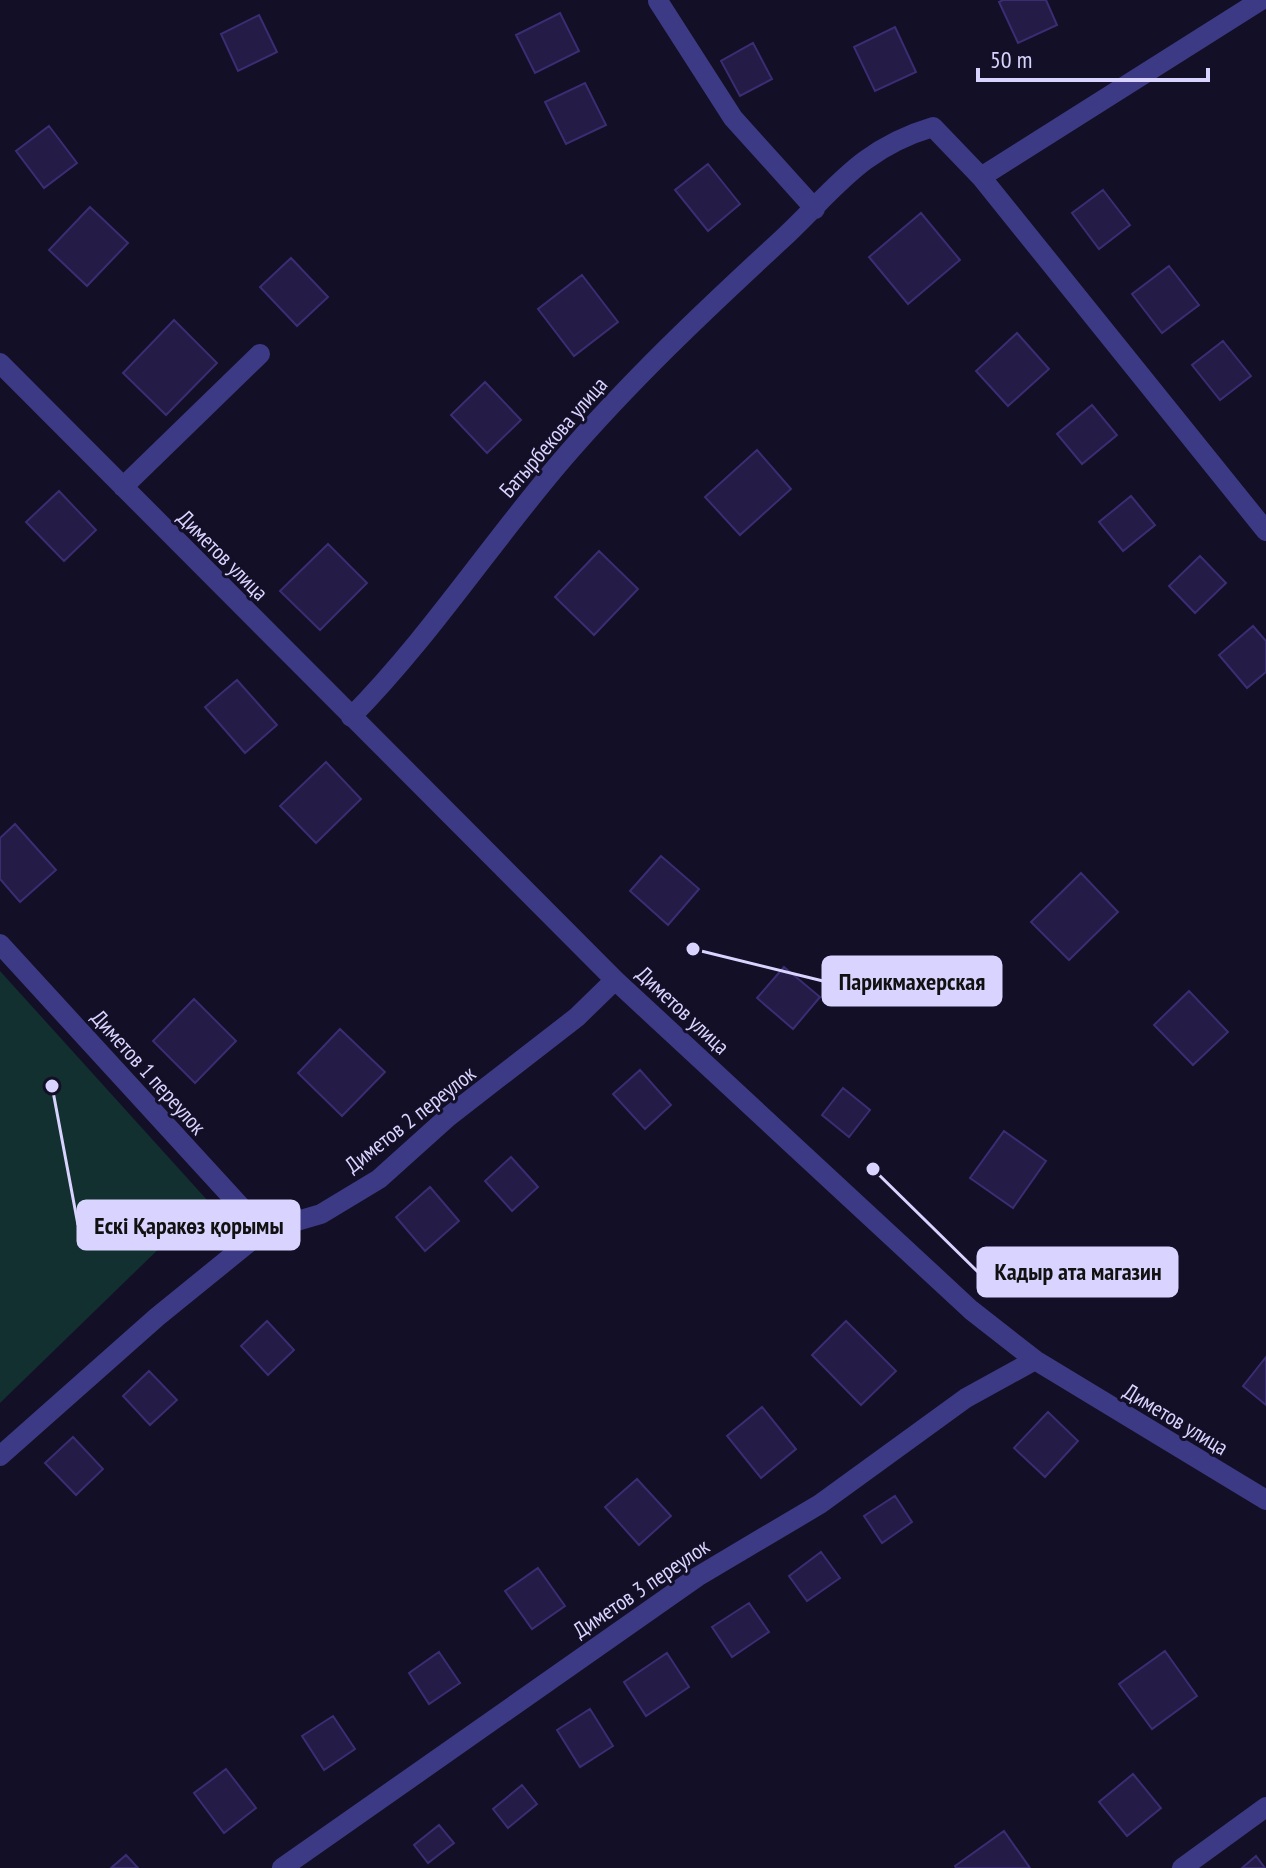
<svg xmlns="http://www.w3.org/2000/svg" width="1266" height="1868" viewBox="0 0 1266 1868" font-family="'PT Sans Narrow',sans-serif">
	<style>
		.green { fill: #12302f }
		.building { fill: #241b47; stroke: #3b2d73; stroke-width: 2 }
		.lines { fill: none; stroke-linecap: round; stroke-linejoin: round }
		.minor { stroke: #3d3a85; stroke-width: 20 }
		.labels { text-anchor: middle; stroke-width: 6; stroke-linejoin: round; paint-order: stroke }
		.street-label { font-size: 22px; fill: #d9d4ff; stroke: #130f26 }
		.leader { fill: none; stroke: #d9d4ff; stroke-width: 3 }
		.callout-dot { fill: #d9d4ff; stroke: #130f26; stroke-width: 3 }
		.callout { fill: #d9d4ff; stroke: #d9d4ff; stroke-width: 3 }
		.callout-label { font-size: 24px; text-anchor: middle; font-weight: bold; fill: #111 }
	</style>
	<rect width="100%" height="100%" fill="#130f26"/>
	<path class="green" d="M0,971l208,230 -208,202z"/>
	<path class="building" d="M1003,0h43l11,25 -39,18 -19,-41z
		M560,13l19,38 -44,22 -19,-38z
		M259,15l18,37 -39,19 -17,-37z
		M895,27l21,45 -41,19 -21,-44z
		M753,43l19,36 -32,17 -19,-35z
		M585,83l21,42 -40,19 -21,-42z
		M49,126l28,37 -33,25 -28,-37z
		M708,164l32,40 -32,27 -33,-41z
		M1103,190l27,35 -31,24 -27,-36z
		M90,207l38,36 -41,43 -38,-36z
		M921,213l39,47 -52,44 -39,-47z
		M291,258l37,39 -31,29 -37,-39z
		M1169,266l30,39 -37,28 -30,-39z
		M582,275l36,47 -44,34 -36,-47z
		M174,320l43,43 -51,52 -43,-42z
		M1017,333l32,36 -41,37 -32,-35z
		M1223,341l28,35 -31,24 -28,-35z
		M485,382l36,38 -34,33 -36,-38z
		M1092,405l25,30 -35,29 -25,-30z
		M757,450l34,39 -51,46 -35,-38z
		M59,491l37,39 -32,31 -38,-39z
		M1131,496l24,29 -32,26 -24,-29z
		M328,544l39,39 -47,47 -40,-39z
		M599,551l39,38 -44,46 -39,-38z
		M1200,556l26,27 -31,30 -26,-27z
		M1253,626l13,15v31l-19,16 -28,-33z
		M237,680l40,45 -32,28 -40,-46z
		M326,762l35,37 -45,44 -36,-37z
		M15,824l41,46 -36,32 -20,-23v-41z
		M661,856l38,33 -31,36 -38,-34z
		M1081,873l37,39 -49,48 -38,-38z
		M784,967l36,30 -27,32 -36,-31z
		M1189,991l39,41 -35,33 -39,-40z
		M194,999l42,42 -41,42 -42,-42z
		M340,1029l45,43 -43,44 -44,-43z
		M640,1070l31,35 -26,24 -32,-35z
		M843,1088l27,22 -21,27 -27,-22z
		M1004,1131l42,30 -33,47 -43,-30z
		M511,1157l27,30 -26,24 -27,-30z
		M430,1187l29,34 -34,30 -29,-34z
		M267,1321l27,29 -26,25 -27,-29z
		M846,1321l50,50 -35,34 -49,-50z
		M1266,1357v48l-23,-19z
		M149,1371l28,29 -27,25 -27,-29z
		M762,1407l34,42 -35,29 -34,-42z
		M1048,1412l30,29 -33,36 -31,-29z
		M73,1437l30,32 -27,26 -31,-32z
		M637,1479l34,37 -32,29 -34,-38z
		M895,1496l17,26 -30,21 -18,-27z
		M821,1552l19,26 -33,23 -18,-25z
		M538,1568l27,38 -33,23 -27,-38z
		M749,1603l20,29 -37,25 -20,-30z
		M1165,1651l32,45 -45,33 -33,-45z
		M439,1652l21,31 -31,21 -20,-31z
		M667,1653l22,34 -43,29 -22,-34z
		M590,1709l23,37 -33,21 -23,-37z
		M333,1716l22,33 -31,21 -22,-34z
		M226,1769l30,39 -32,25 -30,-40z
		M1133,1774l28,34 -34,28 -28,-34z
		M522,1785l15,19 -29,24 -15,-19z
		M439,1825l15,18 -26,20 -14,-18z
		M1004,1831l26,37h-74l-1,-2z
		M126,1855l12,13h-27z
		M1256,1856l9,12h-23z"/>
	<g class="lines">
		<path class="minor" d="M658,1l75,117 82,91
			M981,177l285,354
			M0,363l615,617 356,330 64,50 231,140
			M123,487l137,-133
			M351,717c78,-79 139,-173 211,-257 68,-79 142,-149 218,-219 54,-50 79,-92 153,-114l48,50 280,-177
			M0,944l263,287
			M0,1456l157,-139 106,-86 58,-17 58,-35 69,-62 129,-100 38,-37
			M282,1868l415,-291 123,-73 146,-106 69,-38
			M1182,1868l84,-61"/>
	</g>
	<g class="labels">
		<g class="street-label">
			<text transform="translate(553 437) rotate(-49)" y="8">Батырбекова улица</text>
			<text transform="translate(223 555) rotate(45)" y="8">Диметов улица</text>
			<text transform="translate(683 1010) rotate(43)" y="8">Диметов улица</text>
			<text transform="translate(149 1072) rotate(48)" y="8">Диметов 1 переулок</text>
			<text transform="translate(410 1119) rotate(-38)" y="8">Диметов 2 переулок</text>
			<text transform="translate(1176 1419) rotate(31)" y="8">Диметов улица</text>
			<text transform="translate(641 1588) rotate(-34)" y="8">Диметов 3 переулок</text>
		</g>
	</g>
	<path class="leader" d="M693 949L823 981M52 1086L78 1225M873 1169L978 1272"/>
	<g class="callout-dot">
		<circle cx="693" cy="949" r="8"/>
		<circle cx="52" cy="1086" r="8"/>
		<circle cx="873" cy="1169" r="8"/>
	</g>
	<g class="callout">
		<rect x="823" y="957" width="178" height="48" rx="8"/>
		<rect x="78" y="1201" width="221" height="48" rx="8"/>
		<rect x="978" y="1248" width="199" height="48" rx="8"/>
	</g>
	<g class="callout-label">
		<text x="912" y="990">Парикмахерская</text>
		<text x="189" y="1234">Ескі Қаракөз қорымы</text>
		<text x="1078" y="1280">Кадыр ата магазин</text>
	</g>
	<path d="M978 68v12h230v-12" fill="none" stroke="#d9d4ff" stroke-width="4"/>
	<text x="990" y="68" font-size="24" fill="#d9d4ff" stroke="#130f26" stroke-width="6" paint-order="stroke">50 m</text>
</svg>
